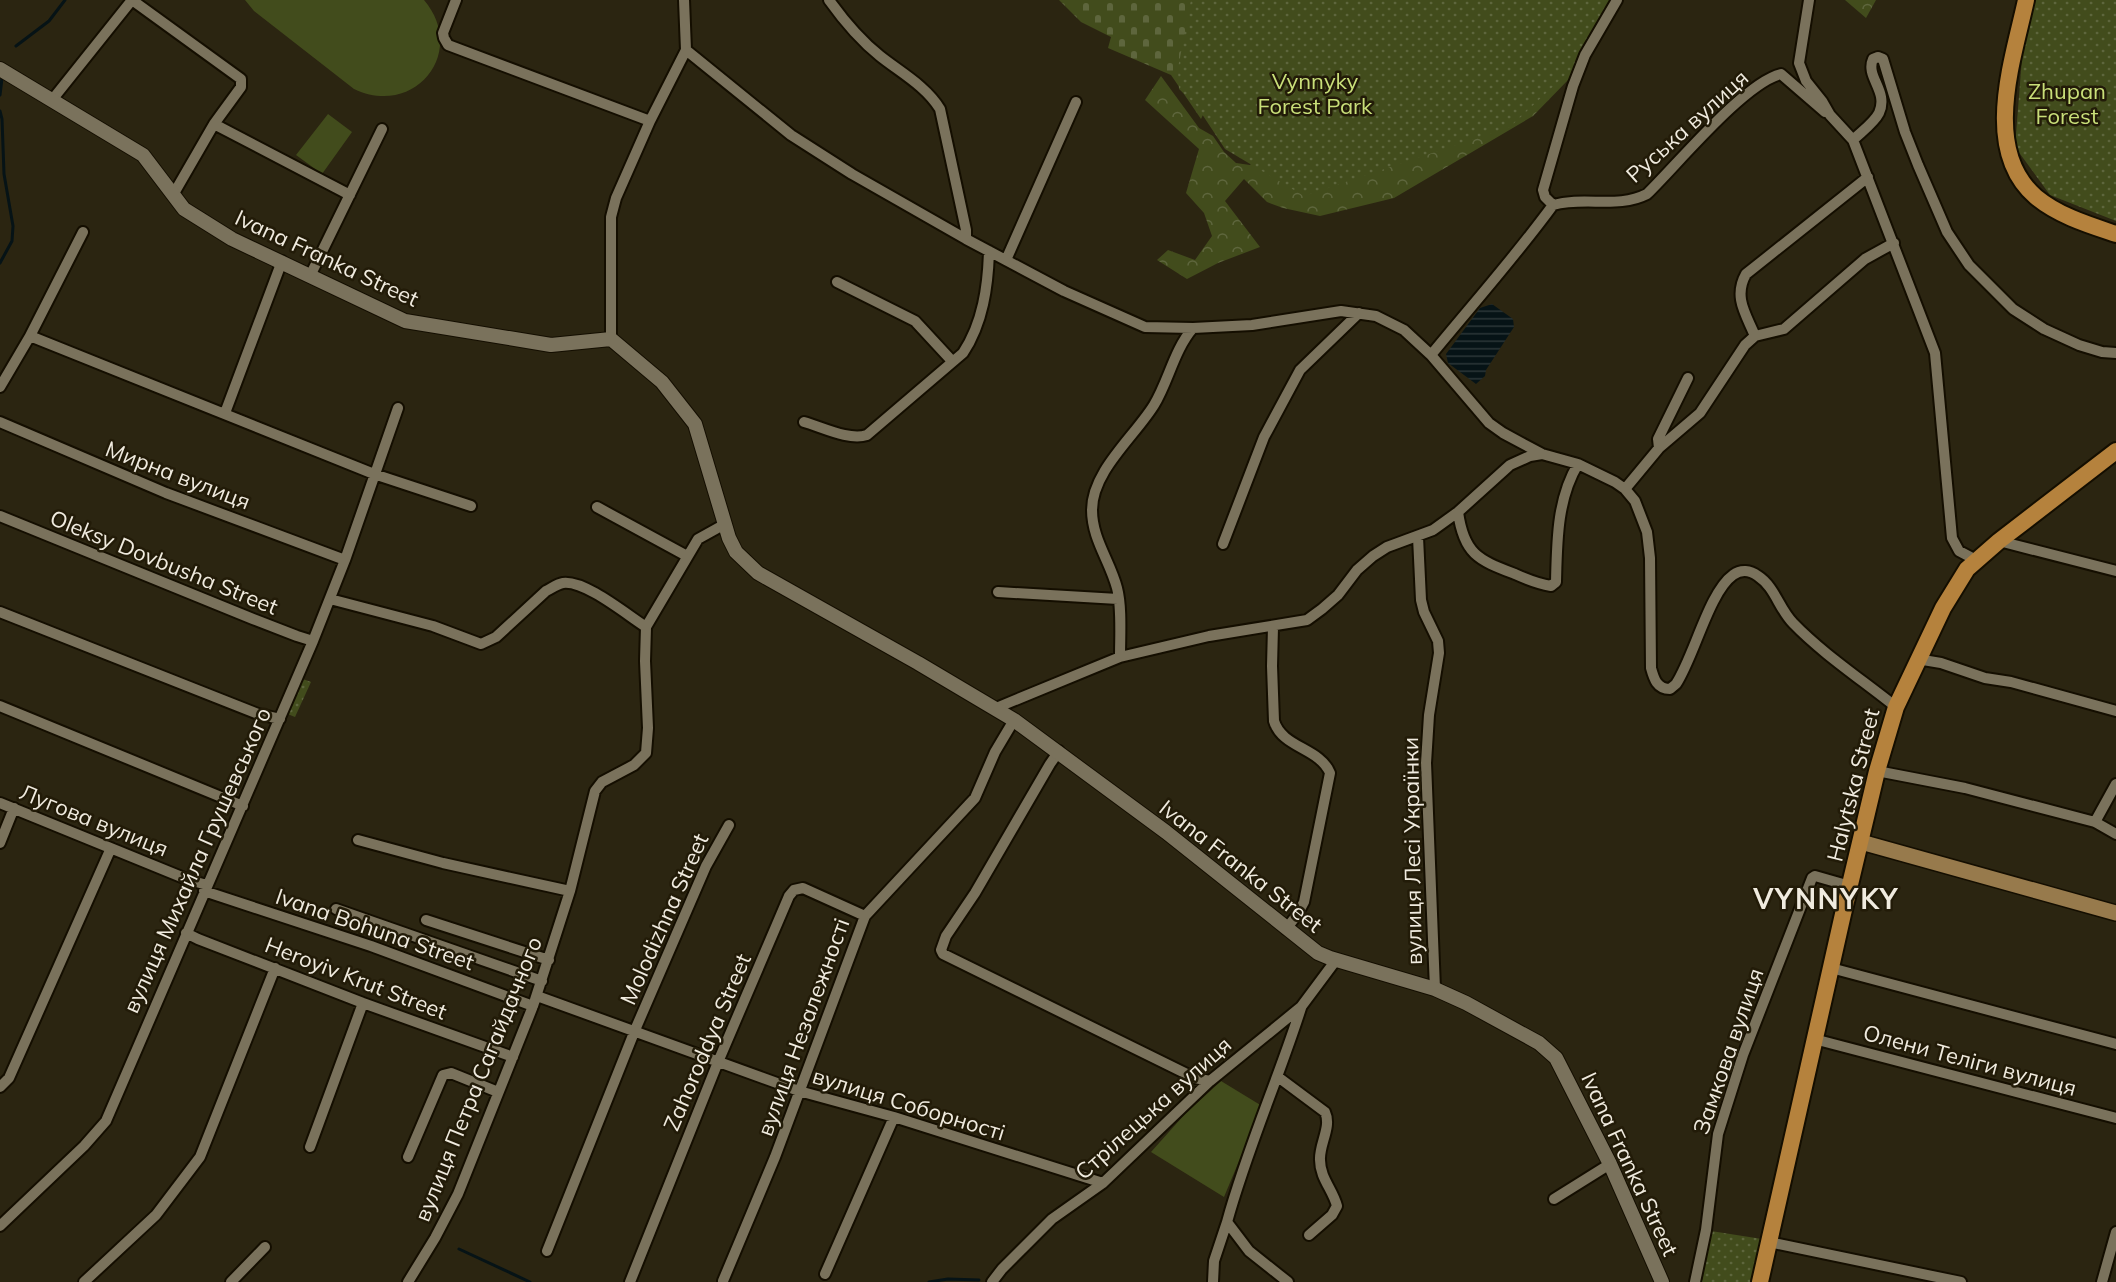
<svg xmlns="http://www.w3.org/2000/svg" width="2116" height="1282" viewBox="0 0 2116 1282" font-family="Mulish,sans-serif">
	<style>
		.forest { fill: url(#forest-crowns) }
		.cemetery { fill: url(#cemetery-stones) }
		.park { fill: url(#park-dots) }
		.pitch { fill: #424c1c }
		.water { fill: url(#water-rules) }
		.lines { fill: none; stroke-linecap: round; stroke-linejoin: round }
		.stream { stroke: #061316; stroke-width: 3 }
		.minor-casing { stroke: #140e00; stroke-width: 14 }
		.tertiary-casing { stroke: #140e00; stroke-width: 16 }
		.secondary-casing { stroke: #140e00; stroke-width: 18 }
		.primary-casing { stroke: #140e00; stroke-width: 20 }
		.minor { stroke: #7a725c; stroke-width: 10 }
		.tertiary { stroke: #7a725c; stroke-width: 14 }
		.secondary { stroke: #977a4c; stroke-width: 15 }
		.primary { stroke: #b5823d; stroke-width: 16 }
		.labels { text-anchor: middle; stroke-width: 5; stroke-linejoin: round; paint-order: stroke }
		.park-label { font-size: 22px; fill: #c9df79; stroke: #221b08 }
		.street-label { font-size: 22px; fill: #f0ebdf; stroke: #221b08 }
		.district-label { font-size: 28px; font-weight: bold; letter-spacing: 1.5px; fill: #f0ebdf; stroke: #221b08 }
	</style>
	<defs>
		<pattern id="forest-crowns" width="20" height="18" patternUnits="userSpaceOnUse" patternTransform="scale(1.5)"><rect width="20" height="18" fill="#424c1c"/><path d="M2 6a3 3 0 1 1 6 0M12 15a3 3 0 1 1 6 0" fill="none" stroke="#5e663d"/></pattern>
		<pattern id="cemetery-stones" width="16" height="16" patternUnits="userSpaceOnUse" patternTransform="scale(1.5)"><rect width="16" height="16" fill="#424c1c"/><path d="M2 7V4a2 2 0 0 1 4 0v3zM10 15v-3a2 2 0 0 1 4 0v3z" fill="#5e663d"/></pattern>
		<pattern id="park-dots" width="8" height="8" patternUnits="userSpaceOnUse" patternTransform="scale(1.5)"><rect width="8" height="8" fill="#424c1c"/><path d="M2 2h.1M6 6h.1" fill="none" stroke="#5e663d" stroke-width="1.8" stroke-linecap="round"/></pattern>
		<pattern id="water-rules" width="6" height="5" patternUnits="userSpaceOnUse" patternTransform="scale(1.5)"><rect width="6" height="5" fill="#061316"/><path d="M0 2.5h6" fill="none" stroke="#2b3637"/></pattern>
	</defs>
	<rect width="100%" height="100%" fill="#2b2511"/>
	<path class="forest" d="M1600,0l-31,79 -36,37 -139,82 -74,18 -37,-8 -16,-6 -23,-23 -19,22 35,46 -42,16 -31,16 -30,-19 11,-10 27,10 17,-24 -8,-23 -18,-20 13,-44 -54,-49 16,-24 38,52 14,8 11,16 12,11 14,2 54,-59z
		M1845,0h31l-10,18z"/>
	<path class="cemetery" d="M1059,0h200l-58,119 -30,-44 -63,-27 3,-11 -30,-15z"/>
	<path class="park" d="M1191,0h423l-35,62 -69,65 -206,69 -79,-47 -29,-44 -17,-16 -1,-21z
		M2017,0h99v221l-66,-26 -35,-48 11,-140 -10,-4z
		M300,678l11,4 -16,35 -10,-4z
		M1711,1231l51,8 -10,43h-51z"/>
	<path class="pitch" d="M245,0h179c44,52 -9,118 -70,89l-100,-78z
		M328,114l24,18 -30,42 -26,-19z
		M1221,1081l41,25 -38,91 -73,-45 34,-38z"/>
	<path class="water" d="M1492,304l21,15 1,8 -28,43 -1,6 -9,8 -28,-21 -2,-9 34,-46z"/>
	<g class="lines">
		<path class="stream" d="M16,46l33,-25 16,-21
			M0,95l2,-17
			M0,111l2,8 2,55 9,52 -1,15 -12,22
			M459,1249l71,33
			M929,1282l19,-3 31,1"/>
		<defs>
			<path id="minor" d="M132,0l109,79v8l-27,37
				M456,0l-13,33 1,5 4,7 202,76
				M829,0c15,21 31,40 51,56 20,16 46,30 60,53l26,121v9
				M1809,0l-10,63 7,18 16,20 8,14 23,25 82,213 17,185 7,13 17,9
				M686,50l105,85 61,39 114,65 98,52 81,36 48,1 59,-3 89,-14 35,5 28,14 27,25 58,68 14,10 39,21 36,10 37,18 10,7 10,12 12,31 3,26 1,110c3,11 6,21 19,21l6,-5c18,-27 33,-92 57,-109 8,-6 17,-5 25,1 17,11 21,33 35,47 30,31 68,56 103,84
				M52,100l80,-100
				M1853,140c8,-8 21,-17 26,-27 10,-22 -14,-36 -6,-54l5,-2 5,2 22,73 13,33 29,67 22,33 44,44 31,20 35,16 23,7 14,1
				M173,195l41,-71 136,71
				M1553,205c32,-9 65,4 94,-11 30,-29 97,-111 134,-120l44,38
				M1006,260l70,-158
				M310,276l72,-147
				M837,282l78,39 37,40
				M30,336l344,138 97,32
				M1755,336c-9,-22 -22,-39 -9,-62l122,-97
				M611,339v-122l5,-19 34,-77 36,-71 -2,-50
				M1431,355c41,-50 84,-98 122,-150l-8,-8 -2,-7 30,-104 12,-31 32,-55
				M0,387l30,-51 53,-104
				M225,413l57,-152
				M0,422l166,71 179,67
				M804,422c18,5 45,19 63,13l96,-82c20,-30 25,-67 26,-102
				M1659,448l-1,-9 30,-61
				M1625,489l34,-41 41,-35 45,-68 10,-9 29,-7 81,-70 29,-16
				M597,507l90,49
				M1458,512c6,43 21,48 57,62 11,5 24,10 36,12l5,-4c1,-41 1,-83 22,-118
				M0,516l253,103 44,17 16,5
				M1418,537l3,63 3,12 14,29 1,12 -10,62 -3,48 9,226
				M1999,541l117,30
				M1223,544l41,-107 36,-67 59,-57
				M998,592l120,7
				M330,599l103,27 48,18 15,-7 50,-46c6,-3 11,-7 17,-8 22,-3 64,32 83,44
				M0,612l258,102 22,5
				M1273,627l-1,39 2,55c8,27 46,27 56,52l-26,129 -7,13 -11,14
				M1120,657c0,-21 2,-50 -3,-69 -7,-27 -25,-49 -25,-78 0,-39 43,-74 62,-105 15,-25 20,-55 39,-77
				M1917,659l24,4 44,15 26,4 105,29
				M0,706l243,100
				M996,708l124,-51 89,-21 98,-16 15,-11 16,-14 19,-25 16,-14 14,-9 46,-17 25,-18 52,-47 20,-9 12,-2
				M1059,751l-9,13 -75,129 -29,43 -5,14 2,4 252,124 15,3
				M1877,771l88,17 130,34 21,12
				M0,803l189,77 18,5
				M2095,822l21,-38
				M358,840l85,23 127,28
				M0,843l14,-35
				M204,891l167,55 162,60
				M336,909l206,72
				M426,920l123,40
				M186,933l12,6 165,64 150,54
				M1831,968l285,76
				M537,996l262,95 95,26 209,66
				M1814,1039l302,79
				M1278,1077l47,35c7,15 -6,32 -5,48 0,18 13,30 17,46l-5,9 -23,20
				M0,1087l9,-9 102,-230
				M310,1147l53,-144
				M408,1157l35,-82 8,-2 47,19
				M1554,1199l56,-35
				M0,1226l84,-80 22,-25 207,-480 32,-81 53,-152
				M1769,1242l192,40
				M547,1251l88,-221 71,-164 23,-41
				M825,1274l69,-157
				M723,1281l52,-124 90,-241 110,-118 20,-46 19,-32
				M84,1282l72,-67 44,-58 75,-189
				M231,1282l34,-35
				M408,1282l27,-44 23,-44 75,-188 37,-115 25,-100 7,-9 32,-17 12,-12 2,-25 -3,-67 1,-34 52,-88 27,-15
				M630,1282l88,-220 71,-166 5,-6 9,-2 62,28
				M992,1282l10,-13 50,-50 51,-36 107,-102 91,-74 35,-47
				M1213,1282l1,-21 13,-39
				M1288,1282l-39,-31 -22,-29c20,-73 51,-142 74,-214
				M1695,1282l11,-52 12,-96 25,-79 69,-177 3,-2 35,10
				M2102,1282l14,-50"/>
			<path id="tertiary" d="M0,69l143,86 41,54 48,30 173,82 146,24 60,-6 51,43 33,42 34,114 7,14 22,21 160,90 96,57 152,112 152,121 12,5 105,31 31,14 73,40 17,15 54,106 52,118"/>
			<path id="secondary" d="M1861,842l255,71"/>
			<path id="primary" d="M2026,0c-13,60 -45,150 10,197 23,19 53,28 80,37
				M1760,1282l83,-368 34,-143 19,-64 47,-99 24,-39 32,-28 117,-90"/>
		</defs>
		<use href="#minor" class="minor-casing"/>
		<use href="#tertiary" class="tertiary-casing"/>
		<use href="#secondary" class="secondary-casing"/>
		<use href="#primary" class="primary-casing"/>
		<use href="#minor" class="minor"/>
		<use href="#tertiary" class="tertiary"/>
		<use href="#secondary" class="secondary"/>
		<use href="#primary" class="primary"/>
	</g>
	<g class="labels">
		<g class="park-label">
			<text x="1315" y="89">Vynnyky<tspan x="1315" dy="25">Forest Park</tspan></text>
			<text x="2067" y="99">Zhupan<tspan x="2067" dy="25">Forest</tspan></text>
		</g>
		<g class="street-label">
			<text transform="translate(1687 126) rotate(-42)" y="8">Руська вулиця</text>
			<text transform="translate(327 258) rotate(25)" y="8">Ivana Franka Street</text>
			<text transform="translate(178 475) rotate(21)" y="8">Мирна вулиця</text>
			<text transform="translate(164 562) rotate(22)" y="8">Oleksy Dovbusha Street</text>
			<text transform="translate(1853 785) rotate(-76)" y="8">Halytska Street</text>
			<text transform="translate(94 820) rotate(22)" y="8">Лугова вулиця</text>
			<text transform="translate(1412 851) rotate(-91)" y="8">вулиця Лесі Українки</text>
			<text transform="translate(197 860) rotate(-66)" y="8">вулиця Михайла Грушевського</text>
			<text transform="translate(1241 866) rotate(38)" y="8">Ivana Franka Street</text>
			<text transform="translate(664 919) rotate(-66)" y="8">Molodizhna Street</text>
			<text transform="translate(375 929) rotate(19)" y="8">Ivana Bohuna Street</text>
			<text transform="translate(356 978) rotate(21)" y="8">Heroyiv Krut Street</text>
			<text transform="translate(803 1027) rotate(-70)" y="8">вулиця Незалежності</text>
			<text transform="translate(707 1042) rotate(-67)" y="8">Zahoroddya Street</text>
			<text transform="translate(1728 1051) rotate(-71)" y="8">Замкова вулиця</text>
			<text transform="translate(1970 1060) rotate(15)" y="8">Олени Теліги вулиця</text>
			<text transform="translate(478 1079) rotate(-68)" y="8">вулиця Петра Сагайдачного</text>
			<text transform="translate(909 1104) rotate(17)" y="8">вулиця Соборності</text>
			<text transform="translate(1153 1108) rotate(-42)" y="8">Стрілецька вулиця</text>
			<text transform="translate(1630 1164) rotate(65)" y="8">Ivana Franka Street</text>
		</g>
		<g class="district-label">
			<text x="1826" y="909">VYNNYKY</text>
		</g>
	</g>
</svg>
